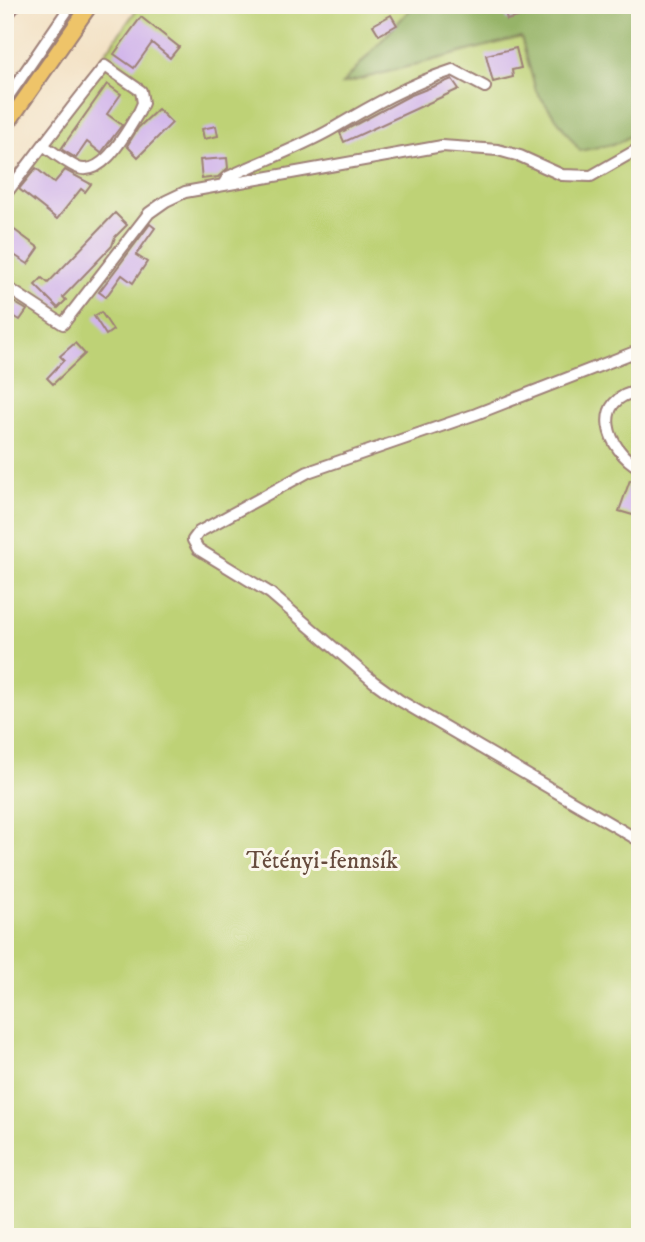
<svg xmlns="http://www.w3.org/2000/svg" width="645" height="1242" viewBox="0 0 645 1242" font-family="'IM FELL DW Pica',serif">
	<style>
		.green { fill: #bed276; stroke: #847850; stroke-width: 2 }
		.forest { fill: #96b467; stroke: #706a49; stroke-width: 2 }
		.building { fill: #d1b5eb }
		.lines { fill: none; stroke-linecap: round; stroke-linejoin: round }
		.minor-casing { stroke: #9e8078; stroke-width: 14 }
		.major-casing { stroke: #9e8078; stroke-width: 18 }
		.minor { stroke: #fff; stroke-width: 10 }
		.major { stroke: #eec469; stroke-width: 14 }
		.labels { text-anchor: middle; stroke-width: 6; stroke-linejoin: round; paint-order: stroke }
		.park-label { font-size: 24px; fill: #674c3e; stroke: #fbf7ec }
	</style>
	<rect width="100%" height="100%" fill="#fbf7ec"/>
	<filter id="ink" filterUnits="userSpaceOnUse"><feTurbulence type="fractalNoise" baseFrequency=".0143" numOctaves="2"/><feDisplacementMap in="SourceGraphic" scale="14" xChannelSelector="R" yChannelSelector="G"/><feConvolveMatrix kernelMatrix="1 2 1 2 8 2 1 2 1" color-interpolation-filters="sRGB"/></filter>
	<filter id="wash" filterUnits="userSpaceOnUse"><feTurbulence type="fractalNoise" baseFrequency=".00686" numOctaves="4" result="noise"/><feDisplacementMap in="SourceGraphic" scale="28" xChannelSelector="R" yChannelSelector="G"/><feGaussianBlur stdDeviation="1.57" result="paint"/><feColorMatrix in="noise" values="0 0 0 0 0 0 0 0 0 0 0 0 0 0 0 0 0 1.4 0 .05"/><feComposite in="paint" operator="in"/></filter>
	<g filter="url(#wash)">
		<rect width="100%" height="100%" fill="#f3e1c4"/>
		<path class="green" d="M140,5h500v1232h-635v-1046z"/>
		<path class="forest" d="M414,5h226v125l-22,13 -38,8 -44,-60 -15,-54 -179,47z"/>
		<g id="blocks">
			<path class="building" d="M5,5h18l-13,16 -5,-4z
				M503,5h11l4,12 -11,3z
				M391,15l6,10 -18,10 -6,-10z
				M141,17l38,30 -9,11 -18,-15 -18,25 -20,-14z
				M516,48l5,20 -9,2 1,7 -20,5 -7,-27z
				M452,79l7,10 -115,53 -4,-9 11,-6 58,-31z
				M107,84l14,10 -14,20 15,11 -21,28 -14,-11 -11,16 -15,-9z
				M158,109l14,14 -34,34 -11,-11 11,-18z
				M216,126l2,10 -14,3 -2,-10z
				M227,158l1,10 -10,9 -16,2 -2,-19z
				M36,168l18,15 11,-13 26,14 -6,8 -4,-3 -24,30 -38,-30z
				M115,213l12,12 -12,12 -3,9 -49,51 3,3 -8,8 -23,-23 7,-7 6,5z
				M5,223l34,25 -11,16 -17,-11 -6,8z
				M150,224l5,4 -19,27 11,7 -14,21 -11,-8 -16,22 -7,-5z
				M5,297l22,13 -7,10 -15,-9z
				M101,312l12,18 -7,5 -12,-19z
				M75,343l10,11 -32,30 -6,-6 17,-18 -4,-4z
				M630,480l10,4v22l-4,10 -17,-5z"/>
		</g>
	</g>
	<g filter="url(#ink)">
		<use href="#blocks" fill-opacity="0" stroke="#9e8078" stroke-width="2"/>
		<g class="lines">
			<defs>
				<path id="minor" d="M5,101l66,-96
					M223,185l5,-8c34,-16 71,-29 104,-48 39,-23 77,-45 121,-59l32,17
					M5,195c33,-43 66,-87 100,-129l36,25 2,12 -4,9c-12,18 -36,68 -63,55 -12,-6 -23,-15 -33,-22
					M5,286l58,38 86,-111 17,-12 19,-9 257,-46 56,4 22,6 42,19 29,1 49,-28
					M640,350l-164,64 -168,58 -109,60 -6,8 5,9 72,44 104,89 25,18 241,141
					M640,391c-50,7 -34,59 0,77"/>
				<path id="major" d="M5,127l85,-122"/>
			</defs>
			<use href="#minor" class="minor-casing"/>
			<use href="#major" class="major-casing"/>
			<use href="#minor" class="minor"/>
			<use href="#major" class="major"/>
		</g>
	</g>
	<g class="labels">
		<g class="park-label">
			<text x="322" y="868">Tétényi-fennsík</text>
		</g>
	</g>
	<rect width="645" height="1242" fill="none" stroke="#fbf7ec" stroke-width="28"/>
</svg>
